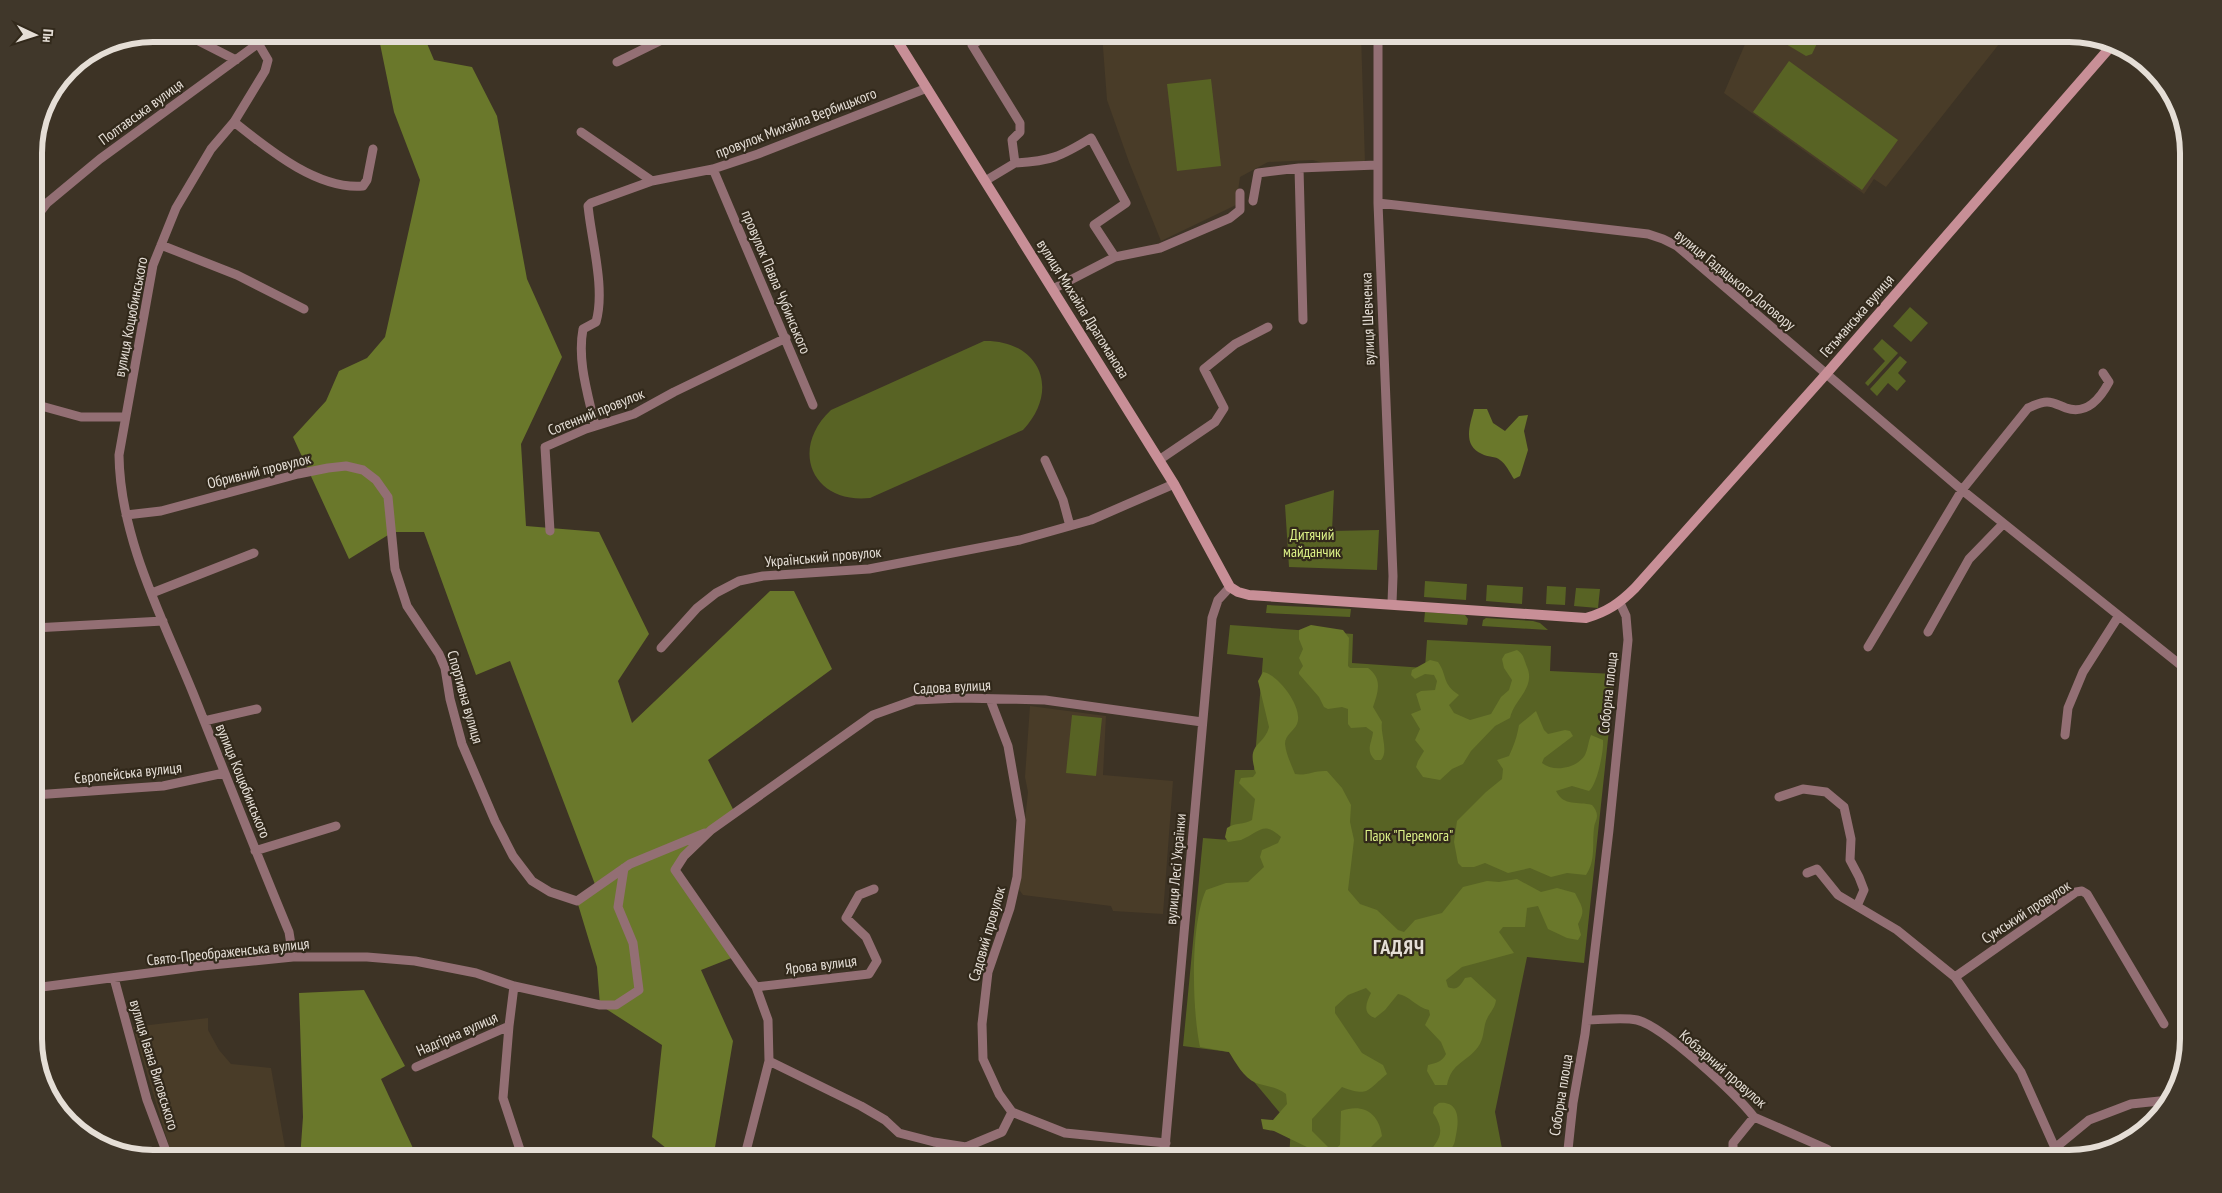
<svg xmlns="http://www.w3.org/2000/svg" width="2222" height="1193" viewBox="0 0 2222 1193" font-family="'PT Sans Narrow',sans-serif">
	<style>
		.built { fill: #493c28 }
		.green { fill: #586324 }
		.forest { fill: #6a782b }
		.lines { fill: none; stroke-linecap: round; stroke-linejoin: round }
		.street { stroke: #936f74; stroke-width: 9 }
		.secondary { stroke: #c88f97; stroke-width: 10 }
		.labels { text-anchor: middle; stroke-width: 4.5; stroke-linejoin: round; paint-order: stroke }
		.street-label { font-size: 15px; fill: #e5ded6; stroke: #32291b }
		.park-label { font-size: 15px; fill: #dcf187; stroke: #32291b }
		.district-label { font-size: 20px; font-weight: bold; letter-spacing: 1px; fill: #e5ded6; stroke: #32291b }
		.rim { fill: none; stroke: #e5ded6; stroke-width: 6 }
	</style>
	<rect width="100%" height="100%" fill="#3d3325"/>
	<path class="built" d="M1102,34h259l4,129 -36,2 -16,-5 -45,2 -28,15 -4,28 -75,36 -32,-79 -22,-62z
		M1753,34h238l12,5 -117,148 -12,-8 -10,15 -140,-101 22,-51 6,-4z
		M1030,706l76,10 -3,59 70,6 -10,133 -50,-3 -2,-5 -88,-11 -5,-7 10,-96 -3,-15z
		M208,1018v12l11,20 12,14 40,4 16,91h-114l-40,-132z"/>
	<path class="green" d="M1769,34h52v1l-9,19 -6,2z
		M1789,61l109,79 -36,50 -109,-78z
		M1211,79l10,87 -44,5 -10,-87z
		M1910,307l18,16 -17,19 -18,-16z
		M1882,339l16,14 -30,33 -3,-3 20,-22 -12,-12z
		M984,341c56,-1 77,49 39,89l-153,68c-58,6 -81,-49 -39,-88z
		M1900,356l7,6 -9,11 8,8 -9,10 -9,-8 -11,13 -7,-7z
		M1334,490l-2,41 47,-1 -2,40 -88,-3 -4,-62z
		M1425,581l42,3 -1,16 -42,-3z
		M1487,585l36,2 -1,17 -36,-3z
		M1547,586l19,1 -1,18 -19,-1z
		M1576,588l24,1 -2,19 -24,-2z
		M1267,605l84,4 -1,8 -84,-4z
		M1425,612l40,3 3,4 -1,6 -43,-3z
		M1486,618l47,3 7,2 8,7 -66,-4 1,-6z
		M1230,625l123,9 -1,29 73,5 2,-28 124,6 -1,25 65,3 -31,289 -57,-6 -32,155 9,47h-215l2,-33 -62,-74 -46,-6 20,-208 26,2 6,-70h19l9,-112 -36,-4z
		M1072,715l30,3 -6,58 -30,-3z"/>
	<path class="forest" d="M378,34h45l11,26 38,7 25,49 30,163 35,78 -41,87 5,82 73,6 50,102 -31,47 14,42 138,-132h24l38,78 -124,91 27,53 -60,57 59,87 -33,13 32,71 -20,118h-33l-28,-22 10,-92 -62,-40 -3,-38 -20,-66 19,-14 -86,-226 -34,14 -52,-143h-31l-44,27 -56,-122 33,-36 13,-30 28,-13 18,-21 35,-157 -26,-68z
		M1474,409h13l6,14 12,8 14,-15 9,-1 -4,16 4,19 -8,26 -6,3c-4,-6 -8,-15 -14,-19 -4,-4 -13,-3 -18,-6 -20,-9 -12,-29 -8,-45z
		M1311,625l32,5 6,8 -1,28 2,2h18c15,11 10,24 5,39l9,15c-2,11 7,30 -1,38h-6c-10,-10 -3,-17 -2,-28l-7,-5 -15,1 -3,-4v-15l-6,-2 -14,2 -4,-2 -5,-10 -20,-23v-2l4,-6 -4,-8 4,-9 -4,-10v-9z
		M1517,650c7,4 7,10 10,17 9,21 -13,32 -17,51l-15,8 -24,25 -8,13 -11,5 -12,11 -17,-3 -7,-10 2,-6 6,-10 -9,-11 5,-11 -9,-15 10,-4 -5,-16 5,-3 14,-1 2,-9 -3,-6 -9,-1 -10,5 -4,-4 1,-5 18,-10 8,2c10,14 3,21 21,33l-10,10 5,8 16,7 21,-6 10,-17 8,-7 3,-10 -8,-12 -2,-9 3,-5z
		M1263,672c15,2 41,36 34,52 -3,7 -12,11 -12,20 1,10 6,20 10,30 12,2 20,-4 32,-3l15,17 9,17 -1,17 4,18 -6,50 12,14 17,6 21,20 6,2 11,-12 27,-7 21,-26 24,-6 12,1 18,-3 24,13 16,-4 18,5c7,14 11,17 3,31l3,11 -3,5 -11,-2 -19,-9 -10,-23 -11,2 -2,19h-22l-4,5 15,21 -52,14 -16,13 2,7c9,4 12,-1 17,-9l6,-1 25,23c-1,9 -7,13 -10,21 -3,9 -2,18 -8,26 -12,16 -26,15 -31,38h-12l-8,-14 1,-6c8,-2 14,-3 18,-11l-5,-12 -16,-17 5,-10 -1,-5c-12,-2 -20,-15 -31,-16l-13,16 -10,8c-13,-5 -9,-15 -4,-25l-5,-5 -18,7 -13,12v6l27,40 21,12 4,9c-21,17 -18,23 -45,13l-30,32v12l18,18h5l5,-4 1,-34c22,-8 38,2 41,25l-11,11 -17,7 -3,5h-38l2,-6 -4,-4 -37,-18 -11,-2 -2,-10 12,1 14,-16 -1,-10c-10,-8 -19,-7 -30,-11 -13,-6 -20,-20 -27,-31l-29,-5c-8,-38 -10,-122 6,-157l20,-7 22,-1 16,-15 -4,-10 2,-7 16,-7 3,-6c-18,-17 -22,-4 -40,3 -4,1 -9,1 -13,2l-3,-5 2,-9c8,-6 17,-3 25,-8l3,-21 -16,-16 2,-5 12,-1 3,-4c-11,-31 8,-26 13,-46l-11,-46z
		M1536,711l8,19 4,4 17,-4 5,1 3,5 -29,22 -2,5c12,10 35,5 43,-8 3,-6 3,-13 6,-20l12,5c1,11 -6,45 -14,51l-17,-5 -16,5c8,16 22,10 36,14 3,3 5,7 5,11 0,4 -3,8 -3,12 -2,16 2,33 -8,47l-19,-2 -16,4 -21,-9 -22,5 -23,-10 -11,4h-12l-4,-4 -4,-21 3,-21 29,-29 16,-13 1,-10 -6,-9 12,-4c5,-11 8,-19 10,-31z
		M364,990l41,76 -24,13 37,80h-118l3,-42 -4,-124z
		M1439,1103c21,-2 20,18 17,32 -1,4 -1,8 -3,11 -2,3 -6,6 -9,9l-1,4h-19c13,-18 24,-25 9,-46l1,-6z"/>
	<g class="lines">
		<path class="street" d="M185,34l51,26
			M1378,34v169l15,373 -1,27
			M258,43l10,17 -3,11 -31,51 -23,27 -35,59 -23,57 -34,190c1,83 43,162 74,238 32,80 63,160 96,239l4,25
			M617,62l57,-28
			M234,122c34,27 83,68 129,64l4,-6 6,-31
			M581,132l71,49
			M1015,163c36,-2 45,-6 76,-25l35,65 -32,22 21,32 -62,32
			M713,169l100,236
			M985,181l30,-18 -3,-23 8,-8v-9l-48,-78 17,-11
			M1253,201l5,-28 41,-5
			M1378,203l270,31 15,5 14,7 285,244 226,181
			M34,220l13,-17 53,-44 171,-125
			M161,245l76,30 67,34
			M1115,257l45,-9 70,-30 10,-8v-17
			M1303,320l-4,-152 78,-3
			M34,404l47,13h44
			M595,426c-7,-32 -18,-65 -12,-97l13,-7c9,-31 -3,-76 -7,-108l-1,-8 3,-3 61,-22 61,-12 45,-15 169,-66
			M1045,460l18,40 7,26
			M1159,460l56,-38 9,-14 -20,-39 31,-25 33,-17
			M126,515l35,-4 137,-37 30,-6 18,-2 17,4 13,10 12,17 7,72 12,37 32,48 6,14 5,31 12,45 33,77 18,35 19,25 18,11 27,9 53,-37 75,-31
			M550,531l-5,-84 41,-18 48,-15 40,-22 112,-54
			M152,593l102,-40
			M34,628l129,-7
			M1928,632l41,-73 34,-35
			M1868,647l94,-157 66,-82c7,-3 12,-6 19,-6 7,0 13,4 19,6 21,7 34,-9 43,-26l-6,-9
			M661,648l36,-40 19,-15 23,-12 24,-5 106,-7 151,-29 71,-20 83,-36
			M990,699l18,47 13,74 -4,57 -7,31 -22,64 -6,52 1,35 16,35 13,18
			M204,721l53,-12
			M2065,735l3,-27 15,-36 35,-55
			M34,795l129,-9 61,-13
			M1779,797l24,-8 23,3 18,15 7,32 -1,21 9,17 5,13 -7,16
			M255,851l81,-25
			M1807,873l10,-4 21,26 59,35 58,47 66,95 34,76 3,11
			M1955,977l121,-85 6,-1 5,3 77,130
			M114,978l33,122 22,59
			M756,987l113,-13 8,-13 -11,-24 -20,-19 13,-23 15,-6
			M34,988l168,-22 91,-9h74l48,4 61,12 38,13 86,19h16l23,-15 -6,-47 -15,-36 6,-39
			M1587,1020c15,0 35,-3 50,0 26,6 99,74 117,97l73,32 10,10
			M509,1026l-6,72 20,61
			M769,1061l92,45 24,14 14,13 35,9 32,5 36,-15 10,-20
			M416,1067l93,-41 5,-40
			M1012,1112l53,21 101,10
			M2055,1148l34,-28 42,-16 38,-4
			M744,1159l25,-98 -1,-41 -12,-33 -81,-117 9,-14 27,-26 162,-115 42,-15 45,-2 85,2 157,22
			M1164,1159l48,-541 6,-18 12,-13
			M1567,1159l6,-56 12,-69 24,-204 19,-190 -2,-24 -6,-13
			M1733,1159v-16l21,-26"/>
		<path class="secondary" d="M893,34l281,450 56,103 8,5 11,3 337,23c21,-6 34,-15 49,-30l192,-215 286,-329"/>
	</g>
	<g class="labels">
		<g class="street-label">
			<text transform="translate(141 112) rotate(-36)" y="5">Полтавська вулиця</text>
			<text transform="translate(796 123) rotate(-21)" y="5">провулок Михайла Вербицького</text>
			<text transform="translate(1735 280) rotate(39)" y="5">вулиця Гадяцького Договору</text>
			<text transform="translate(776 282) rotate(67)" y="5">провулок Павла Чубинського</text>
			<text transform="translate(1083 309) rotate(58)" y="5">вулиця Михайла Драгоманова</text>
			<text transform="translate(1857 316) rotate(-49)" y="5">Гетьманська вулиця</text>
			<text transform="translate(131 317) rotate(-79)" y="5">вулиця Коцюбинського</text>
			<text transform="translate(1368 319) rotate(-92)" y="5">вулиця Шевченка</text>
			<text transform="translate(596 412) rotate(-22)" y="5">Сотенний провулок</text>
			<text transform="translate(259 471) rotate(-14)" y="5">Обривний провулок</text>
			<text transform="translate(823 557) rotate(-5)" y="5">Український провулок</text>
			<text transform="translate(952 687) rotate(-3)" y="5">Садова вулиця</text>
			<text transform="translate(1608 693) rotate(-84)" y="5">Соборна площа</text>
			<text transform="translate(465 697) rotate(74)" y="5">Спортивна вулиця</text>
			<text transform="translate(128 773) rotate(-6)" y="5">Європейська вулиця</text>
			<text transform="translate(243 781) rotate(68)" y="5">вулиця Коцюбинського</text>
			<text transform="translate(1176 869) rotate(-85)" y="5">вулиця Лесі Українки</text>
			<text transform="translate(2026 912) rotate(-33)" y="5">Сумський провулок</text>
			<text transform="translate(987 934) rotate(-74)" y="5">Садовий провулок</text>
			<text transform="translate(228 952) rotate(-6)" y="5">Свято-Преображенська вулиця</text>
			<text transform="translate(821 965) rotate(-7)" y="5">Ярова вулиця</text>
			<text transform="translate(457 1034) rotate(-24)" y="5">Надгірна вулиця</text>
			<text transform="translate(154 1065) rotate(73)" y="5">вулиця Івана Виговського</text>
			<text transform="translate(1723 1069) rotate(41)" y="5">Кобзарний провулок</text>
			<text transform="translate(1561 1095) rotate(-81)" y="5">Соборна площа</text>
		</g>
		<g class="park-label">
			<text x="1312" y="540">Дитячий<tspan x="1312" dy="17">майданчик</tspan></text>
			<text x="1409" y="841">Парк "Перемога"</text>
		</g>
		<g class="district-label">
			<text x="1399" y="954">ГАДЯЧ</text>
		</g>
	</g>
	<path d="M0 0H2222V1193H0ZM153 42H2069A111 111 0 0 1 2180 153V1039A111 111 0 0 1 2069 1150H153A111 111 0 0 1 42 1039V153A111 111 0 0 1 153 42Z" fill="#40372a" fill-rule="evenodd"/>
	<path class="rim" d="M153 42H2069A111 111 0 0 1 2180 153V1039A111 111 0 0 1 2069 1150H153A111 111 0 0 1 42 1039V153A111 111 0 0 1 153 42Z"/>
	<g transform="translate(35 35) rotate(94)" stroke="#32291b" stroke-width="4" paint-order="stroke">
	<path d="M0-4L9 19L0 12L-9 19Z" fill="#e5ded6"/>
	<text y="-8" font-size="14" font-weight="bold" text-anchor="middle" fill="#e5ded6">Пн</text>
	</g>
</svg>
